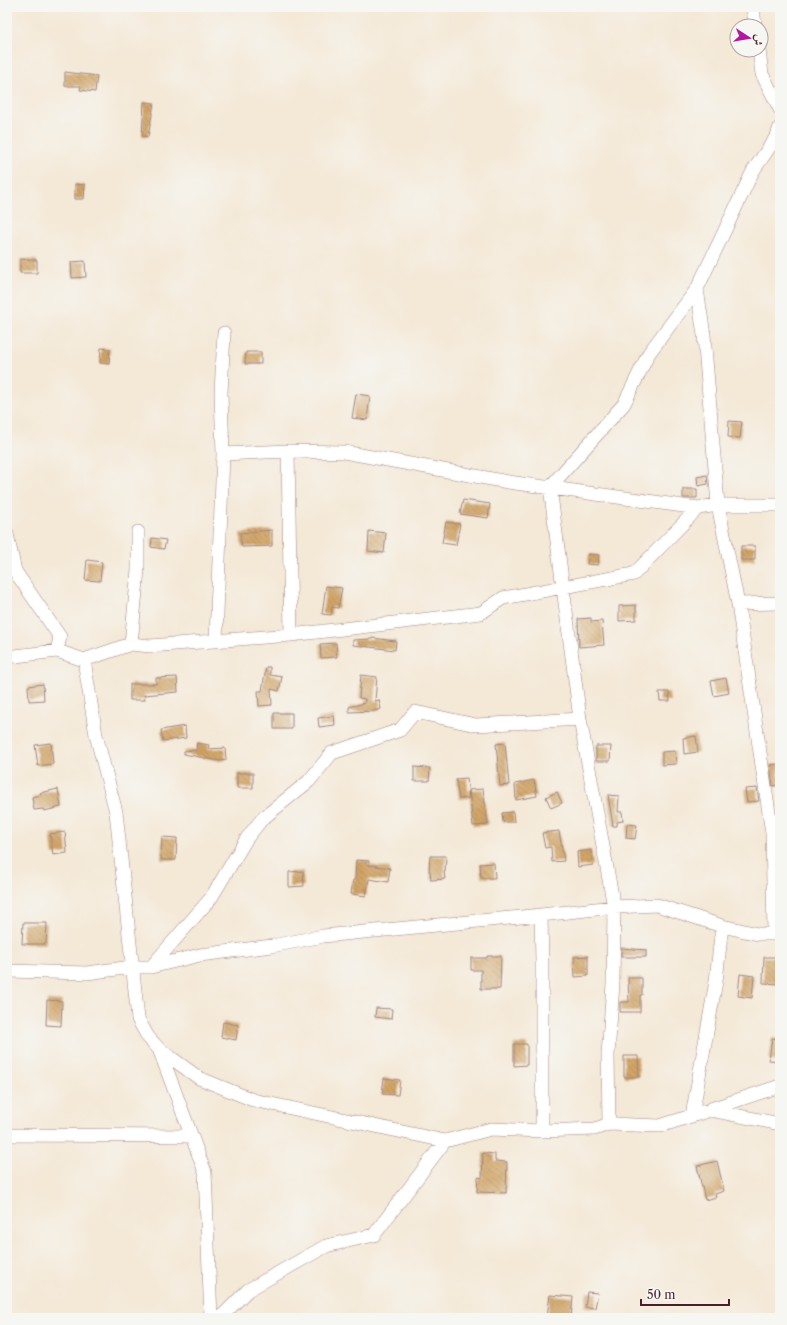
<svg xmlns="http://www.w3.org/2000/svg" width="787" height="1325" viewBox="0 0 787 1325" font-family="'Libre Caslon Text',Amiri,serif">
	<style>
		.building { fill: url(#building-back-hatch) }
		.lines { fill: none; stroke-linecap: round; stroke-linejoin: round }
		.street-casing { stroke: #9f8480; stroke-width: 14 }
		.street { stroke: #fff; stroke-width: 13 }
	</style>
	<defs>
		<pattern id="building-back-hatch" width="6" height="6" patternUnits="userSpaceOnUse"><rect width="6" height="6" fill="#d1a567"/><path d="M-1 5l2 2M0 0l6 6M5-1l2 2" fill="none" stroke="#ac8655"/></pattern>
	</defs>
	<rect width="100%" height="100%" fill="#f6f6f2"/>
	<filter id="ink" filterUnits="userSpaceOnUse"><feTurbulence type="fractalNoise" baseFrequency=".025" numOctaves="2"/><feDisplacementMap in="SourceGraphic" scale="8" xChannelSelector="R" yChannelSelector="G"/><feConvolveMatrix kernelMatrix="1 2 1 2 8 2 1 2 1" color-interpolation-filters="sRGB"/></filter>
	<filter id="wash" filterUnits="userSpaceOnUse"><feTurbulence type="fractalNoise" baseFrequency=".012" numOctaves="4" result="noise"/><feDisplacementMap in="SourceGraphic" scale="16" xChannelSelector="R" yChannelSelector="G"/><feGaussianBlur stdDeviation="0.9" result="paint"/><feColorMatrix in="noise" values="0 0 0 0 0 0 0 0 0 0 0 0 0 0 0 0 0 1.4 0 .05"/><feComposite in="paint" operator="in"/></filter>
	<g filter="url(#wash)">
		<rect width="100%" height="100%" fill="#f4e8d6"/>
		<g id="blocks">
			<path class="building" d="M65,72l32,4 -2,16 -15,-2 1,-4h-16z
				M144,102l10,1 -6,34 -6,-1z
				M75,184l10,1 -1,14h-9z
				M20,259l17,1v13h-17z
				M85,261l1,16 -14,1 -1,-16z
				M101,348l9,1 -1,15 -9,-1z
				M246,352h15v12h-16z
				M356,394l14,2 -3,24 -15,-2z
				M729,421l13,1 -2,16 -12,-1z
				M707,475l1,9 -10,2 -1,-9z
				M683,489h14v9h-14z
				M463,500l27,4 -2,14 -28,-4z
				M446,522l14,2 -4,21 -14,-2z
				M272,530v16l-30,1 -2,-14z
				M369,531l17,2 -2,20 -16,-2z
				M152,538l14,2 -2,9 -13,-2z
				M741,546h14v14h-14z
				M589,554l10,1 -1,10 -11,-1z
				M87,560l15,2 -2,19 -15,-1z
				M326,586l16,2 -4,20 -6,-1 -1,8 -9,-1z
				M636,605v15l-17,1v-15z
				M591,618v4l11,-1 2,24 -25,2 -1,-28z
				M372,638l24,3 -1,9 -42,-5v-5l19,-1z
				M336,643l1,14 -16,1 -1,-14z
				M266,667h4v8l12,2 -3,14 -8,-2 1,16 -13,1 -1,-15h4z
				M361,675l16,2 -2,24 4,-1 2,9 -7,2 -25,1v-5l16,-4v-4l-6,-1z
				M177,677l1,15 -34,3 1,5h-15v-16h26v-6z
				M726,678l3,15 -15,3 -3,-15z
				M43,684l1,16 -15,1 -1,-15z
				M659,692h10l1,9h-10z
				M274,713h18v16h-18z
				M334,716l1,9 -16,2 -1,-9z
				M185,726l1,12 -23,3 -2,-11z
				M696,736l2,16 -14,2 -1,-16z
				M51,743l2,21 -15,2 -3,-21z
				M197,743l12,2 -1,4 17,-1 1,12 -6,1 -36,-7v-3l12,-1z
				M505,743l4,42 -9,1 -4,-42z
				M596,746h15l-1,15h-14z
				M675,751l1,13 -14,1v-13z
				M778,764l2,21 -7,1 -3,-21z
				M414,767l16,1 -1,13h-15z
				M237,773h16v15h-16z
				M467,778l2,20 -10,1 -3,-20z
				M534,780l3,16 -21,4 -1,-16z
				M757,788l2,13 -12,1 -2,-13z
				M58,789l3,18 -17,4 -1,-2 -9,1 -2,-13 9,-2 -1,-2z
				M483,789l5,36 -15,1 -4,-36z
				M557,792l5,11 -11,5 -5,-11z
				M608,795l11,1 -1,16h4l1,9 -6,1v4h-4z
				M513,812l1,10h-11l-1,-9z
				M627,824l10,1 -2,14 -9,-1z
				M559,831l5,30 -12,1 -1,-15 -6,1 -3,-15z
				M65,832l2,21 -14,2 -3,-21z
				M162,837l15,1 -1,22h-15z
				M591,850l2,15 -15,2 -1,-15z
				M430,856h16l-1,16h-1l1,7 -14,1 -1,-9h-1z
				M356,860l13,1v4l21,3 -2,14 -19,-3 -3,17 -15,-2 2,-14h2z
				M494,863l1,15h-14l-1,-14z
				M303,871l1,15 -15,1v-15z
				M23,923h24l-1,21h-24z
				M621,948l25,2v7h-25z
				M487,956h14l-1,33h-19v-19h-10v-12h16z
				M588,956v20l-13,1 -1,-20z
				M764,957h16v27l-17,-1z
				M740,974l14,2 -2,22 -14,-2z
				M628,978h14v17h-2v17h-20v-10h9z
				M47,1000l15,1 -1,25 -15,-1z
				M376,1008l16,1 -1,10 -16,-2z
				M223,1022l15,3 -2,15 -15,-3z
				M772,1038l8,1v22l-11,-1z
				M514,1044h13v21l-13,1z
				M624,1056h14l1,21h-15z
				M384,1078l16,2 -2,15 -16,-1z
				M483,1153l12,1v7l12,1 -1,31 -29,-1 1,-15 4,1z
				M717,1161l7,30 -9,3 1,3 -11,3 -8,-34z
				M587,1292l11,1 -3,15 -10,-1z
				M550,1295l23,2 -2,21 -24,-2z"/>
		</g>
	</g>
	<g filter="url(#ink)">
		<use href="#blocks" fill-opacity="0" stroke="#9f8480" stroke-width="1"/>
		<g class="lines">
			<defs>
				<path id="street" d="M753,7l2,19
					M759,50l3,24 18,35
					M697,289l7,46 14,170 20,99
					M288,451l3,184
					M223,454l65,-3 56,1 164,30 190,26 20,-3h62
					M7,534l8,37 45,66 -3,14
					M216,640l7,-186 -2,-61 3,-60
					M131,644l7,-74v-38
					M7,657l50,-6 27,9 47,-16 19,2 141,-11 190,-22 22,-15 131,-24 64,-66
					M84,660l12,75 20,77 22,207 10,18 11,12 46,123 6,146
					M580,719l-30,-232 74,-83 25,-51 48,-64 56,-118 24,-35 3,-9
					M541,915l1,47v169
					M774,934l-2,-101 -34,-229 42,-1
					M151,967l60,-69 36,-60 15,-19 47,-38 23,-28 68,-23 15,-18 61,13 104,-6 34,188 -1,77 -5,71 1,69
					M7,971l80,2 45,-6h19l49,-12 72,-9 51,-10 218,-21 73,-8 43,-2 65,21 36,8h22
					M159,1049l40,29 54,22 192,41 46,-12 51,2 53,-2 14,-5 51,2 50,-16 70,14
					M711,1109l69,-23
					M692,1116l24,-135 6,-55
					M7,1135l185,1
					M216,1318l6,-2 26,-26 78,-44 48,-11 71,-94"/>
			</defs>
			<use href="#street" class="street-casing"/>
			<use href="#street" class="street"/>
		</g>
	</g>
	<rect width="787" height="1325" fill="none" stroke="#f6f6f2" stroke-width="24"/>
	<g transform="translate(749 38) rotate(102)"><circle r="19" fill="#f6f6f2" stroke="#b1a0a2"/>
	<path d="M0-3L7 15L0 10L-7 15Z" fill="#b5179e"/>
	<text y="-6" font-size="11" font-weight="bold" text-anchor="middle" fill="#4a1f2b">ش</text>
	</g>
	<path d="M641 1299v6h88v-6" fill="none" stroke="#4a1f2b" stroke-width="2"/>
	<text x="647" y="1299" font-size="12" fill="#4a1f2b" stroke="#f6f6f2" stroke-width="3" paint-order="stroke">50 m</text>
</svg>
